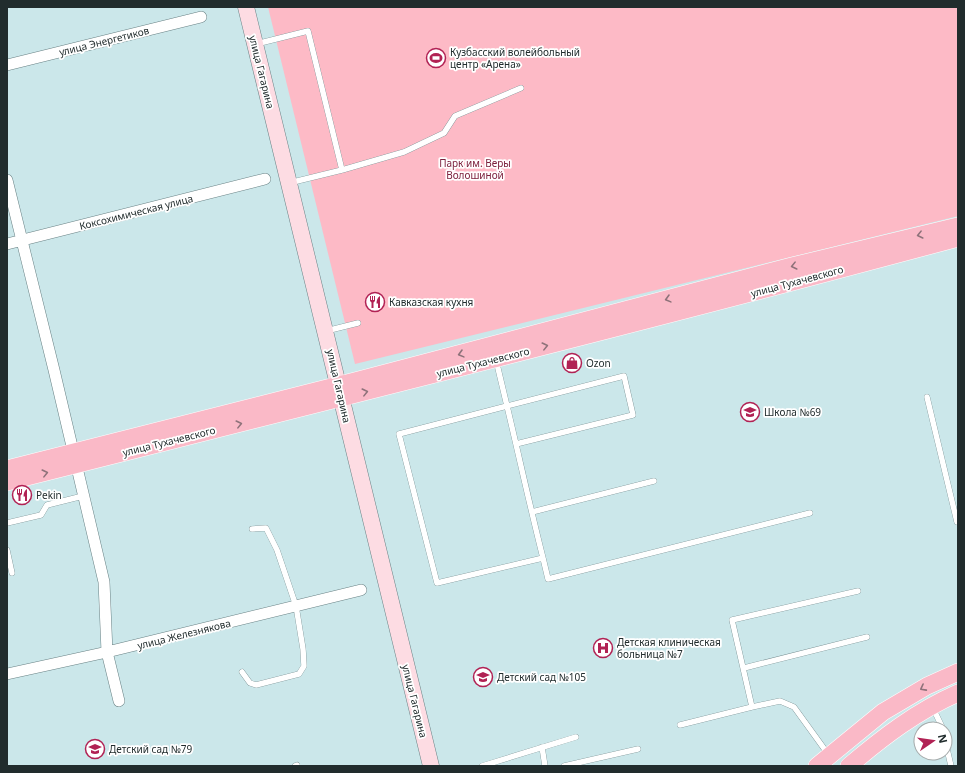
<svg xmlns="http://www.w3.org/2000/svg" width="965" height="773" viewBox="0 0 965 773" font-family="'Noto Sans',sans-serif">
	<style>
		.green { fill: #fdbac6 }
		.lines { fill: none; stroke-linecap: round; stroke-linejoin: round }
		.lane-casing { stroke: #698285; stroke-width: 6 }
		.street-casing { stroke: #698285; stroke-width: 12 }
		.secondary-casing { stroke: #698285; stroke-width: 17 }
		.primary-casing { stroke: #fff; stroke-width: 18 }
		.lane { stroke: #fff; stroke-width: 5.5 }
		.street { stroke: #fff; stroke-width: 11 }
		.secondary { stroke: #fddce3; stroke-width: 16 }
		.primary { stroke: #fab9c7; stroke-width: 17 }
		.oneway { stroke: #8e727a }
		.labels { text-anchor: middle; stroke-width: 3.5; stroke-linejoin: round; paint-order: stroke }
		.street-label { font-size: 10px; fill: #212c2d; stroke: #fff }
		.poi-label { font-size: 10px; fill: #212c2d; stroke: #fff; text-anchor: start }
		.park-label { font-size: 10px; fill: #7c213d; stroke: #fff }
	</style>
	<rect width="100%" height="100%" fill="#cbe7ea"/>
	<path class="green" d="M268,7h690v209l-603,148z"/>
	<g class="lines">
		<defs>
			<path id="lane" d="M256,44l52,-13 34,139 -53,13
				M342,170l62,-18 40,-19 11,-17 66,-28
				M326,331l32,-8
				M496,360l11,46 -108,28 38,149 106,-25c-13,-51 -24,-102 -36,-152l117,-30 9,39 -117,29
				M927,397l30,125
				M532,512l122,-31
				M7,523l34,-8 6,-10 36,-9
				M7,550l5,23
				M543,558l5,21 262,-66
				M744,668l123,-31
				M242,672l8,11 6,2 43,-11 5,-8 -1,-17 -7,-43 -19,-56 -11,-22 -14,1
				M752,707l28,-6 14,6 34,47
				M933,708l10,21
				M680,725l72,-18 -20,-87 126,-29
				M945,740l6,26
				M542,747l3,19
				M295,766l2,-1
				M482,766l94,-29
				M564,766l74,-17"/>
			<path id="street" d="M7,65l194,-48
				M7,180l47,190 50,212 3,70 12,49
				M7,244l258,-65
				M7,674l100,-22 254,-62"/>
			<path id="secondary" d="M246,7l185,759"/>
			<path id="primary" d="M7,469l348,-88 437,-115 166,-40
				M7,482c317,-80 635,-159 951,-244
				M817,766l66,-54 44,-26 31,-14
				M849,766c34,-29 68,-55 109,-73"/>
		</defs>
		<use href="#lane" class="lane-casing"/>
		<use href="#street" class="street-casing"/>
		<use href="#secondary" class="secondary-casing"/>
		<use href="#primary" class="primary-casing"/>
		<use href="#lane" class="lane"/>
		<use href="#street" class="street"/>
		<use href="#secondary" class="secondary"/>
		<use href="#primary" class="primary"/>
	</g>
	<defs><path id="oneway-chevron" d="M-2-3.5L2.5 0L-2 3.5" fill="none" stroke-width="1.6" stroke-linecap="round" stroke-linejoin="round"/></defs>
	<g class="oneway">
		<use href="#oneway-chevron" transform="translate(920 235) rotate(166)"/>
		<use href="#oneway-chevron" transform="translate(794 266) rotate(166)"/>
		<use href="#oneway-chevron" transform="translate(668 299) rotate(165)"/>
		<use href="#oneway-chevron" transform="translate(545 346) rotate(-14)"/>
		<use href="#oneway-chevron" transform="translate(461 354) rotate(165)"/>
		<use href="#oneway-chevron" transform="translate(365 392) rotate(-14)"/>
		<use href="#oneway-chevron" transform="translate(239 424) rotate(-14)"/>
		<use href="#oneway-chevron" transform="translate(45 473) rotate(-14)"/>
		<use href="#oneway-chevron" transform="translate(923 688) rotate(152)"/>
	</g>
	<defs>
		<symbol id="stadium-ring" viewBox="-11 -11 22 22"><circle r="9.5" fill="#fff" stroke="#b12254" stroke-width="1.5"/><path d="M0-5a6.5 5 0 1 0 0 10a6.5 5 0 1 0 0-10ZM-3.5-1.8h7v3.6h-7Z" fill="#b12254"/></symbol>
		<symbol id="restaurant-ring" viewBox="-11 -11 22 22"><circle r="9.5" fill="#fff" stroke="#b12254" stroke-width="1.5"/><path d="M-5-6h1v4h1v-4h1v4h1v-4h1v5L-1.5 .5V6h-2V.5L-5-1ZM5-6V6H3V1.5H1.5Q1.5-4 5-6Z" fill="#b12254"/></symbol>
		<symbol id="shop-ring" viewBox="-11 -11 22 22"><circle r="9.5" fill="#fff" stroke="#b12254" stroke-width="1.5"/><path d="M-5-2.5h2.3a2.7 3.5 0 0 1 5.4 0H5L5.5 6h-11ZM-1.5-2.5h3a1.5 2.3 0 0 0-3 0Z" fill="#b12254"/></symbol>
		<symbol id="school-ring" viewBox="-11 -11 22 22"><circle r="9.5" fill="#fff" stroke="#b12254" stroke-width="1.5"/><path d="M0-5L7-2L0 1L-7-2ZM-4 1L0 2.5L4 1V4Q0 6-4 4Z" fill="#b12254"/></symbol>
		<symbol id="hospital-ring" viewBox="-11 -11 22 22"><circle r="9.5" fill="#fff" stroke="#b12254" stroke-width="1.5"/><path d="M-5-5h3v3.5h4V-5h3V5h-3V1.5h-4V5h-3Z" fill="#b12254"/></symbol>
	</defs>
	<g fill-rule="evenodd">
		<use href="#stadium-ring" x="425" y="47" width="22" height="22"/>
		<use href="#restaurant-ring" x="364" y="291" width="22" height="22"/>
		<use href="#shop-ring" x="561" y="352" width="22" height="22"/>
		<use href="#school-ring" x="739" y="401" width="22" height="22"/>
		<use href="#restaurant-ring" x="11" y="484" width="22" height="22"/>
		<use href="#hospital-ring" x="592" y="637" width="22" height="22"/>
		<use href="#school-ring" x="472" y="666" width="22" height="22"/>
		<use href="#school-ring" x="84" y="738" width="22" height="22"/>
	</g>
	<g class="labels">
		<g class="street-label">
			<text transform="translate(104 41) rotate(-14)" y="4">улица Энергетиков</text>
			<text transform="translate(262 72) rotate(76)" y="4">улица Гагарина</text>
			<text transform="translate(136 212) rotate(-14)" y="4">Коксохимическая улица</text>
			<text transform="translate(797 281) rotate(-15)" y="4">улица Тухачевского</text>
			<text transform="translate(483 362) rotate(-14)" y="4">улица Тухачевского</text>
			<text transform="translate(339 386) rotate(77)" y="4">улица Гагарина</text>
			<text transform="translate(169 441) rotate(-14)" y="4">улица Тухачевского</text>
			<text transform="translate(184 634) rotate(-14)" y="4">улица Железнякова</text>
			<text transform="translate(415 701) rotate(76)" y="4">улица Гагарина</text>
		</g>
		<g class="poi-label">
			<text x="450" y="56">Кузбасский волейбольный<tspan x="450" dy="12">центр «Арена»</tspan></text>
			<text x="389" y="306">Кавказская кухня</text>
			<text x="586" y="367">Ozon</text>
			<text x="764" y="416">Школа №69</text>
			<text x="36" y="499">Pekin</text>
			<text x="617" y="646">Детская клиническая<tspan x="617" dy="12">больница №7</tspan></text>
			<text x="497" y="681">Детский сад №105</text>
			<text x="109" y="753">Детский сад №79</text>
		</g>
		<g class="park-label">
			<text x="475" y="167">Парк им. Веры<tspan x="475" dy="12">Волошиной</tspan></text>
		</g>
	</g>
	<rect width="965" height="773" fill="none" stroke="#212c2d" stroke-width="16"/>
	<g transform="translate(933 741) rotate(77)"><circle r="19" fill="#ffffff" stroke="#a6abab"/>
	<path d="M0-3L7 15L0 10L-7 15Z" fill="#b12254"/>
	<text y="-6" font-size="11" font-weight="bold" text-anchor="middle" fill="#212c2d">N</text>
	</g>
</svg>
